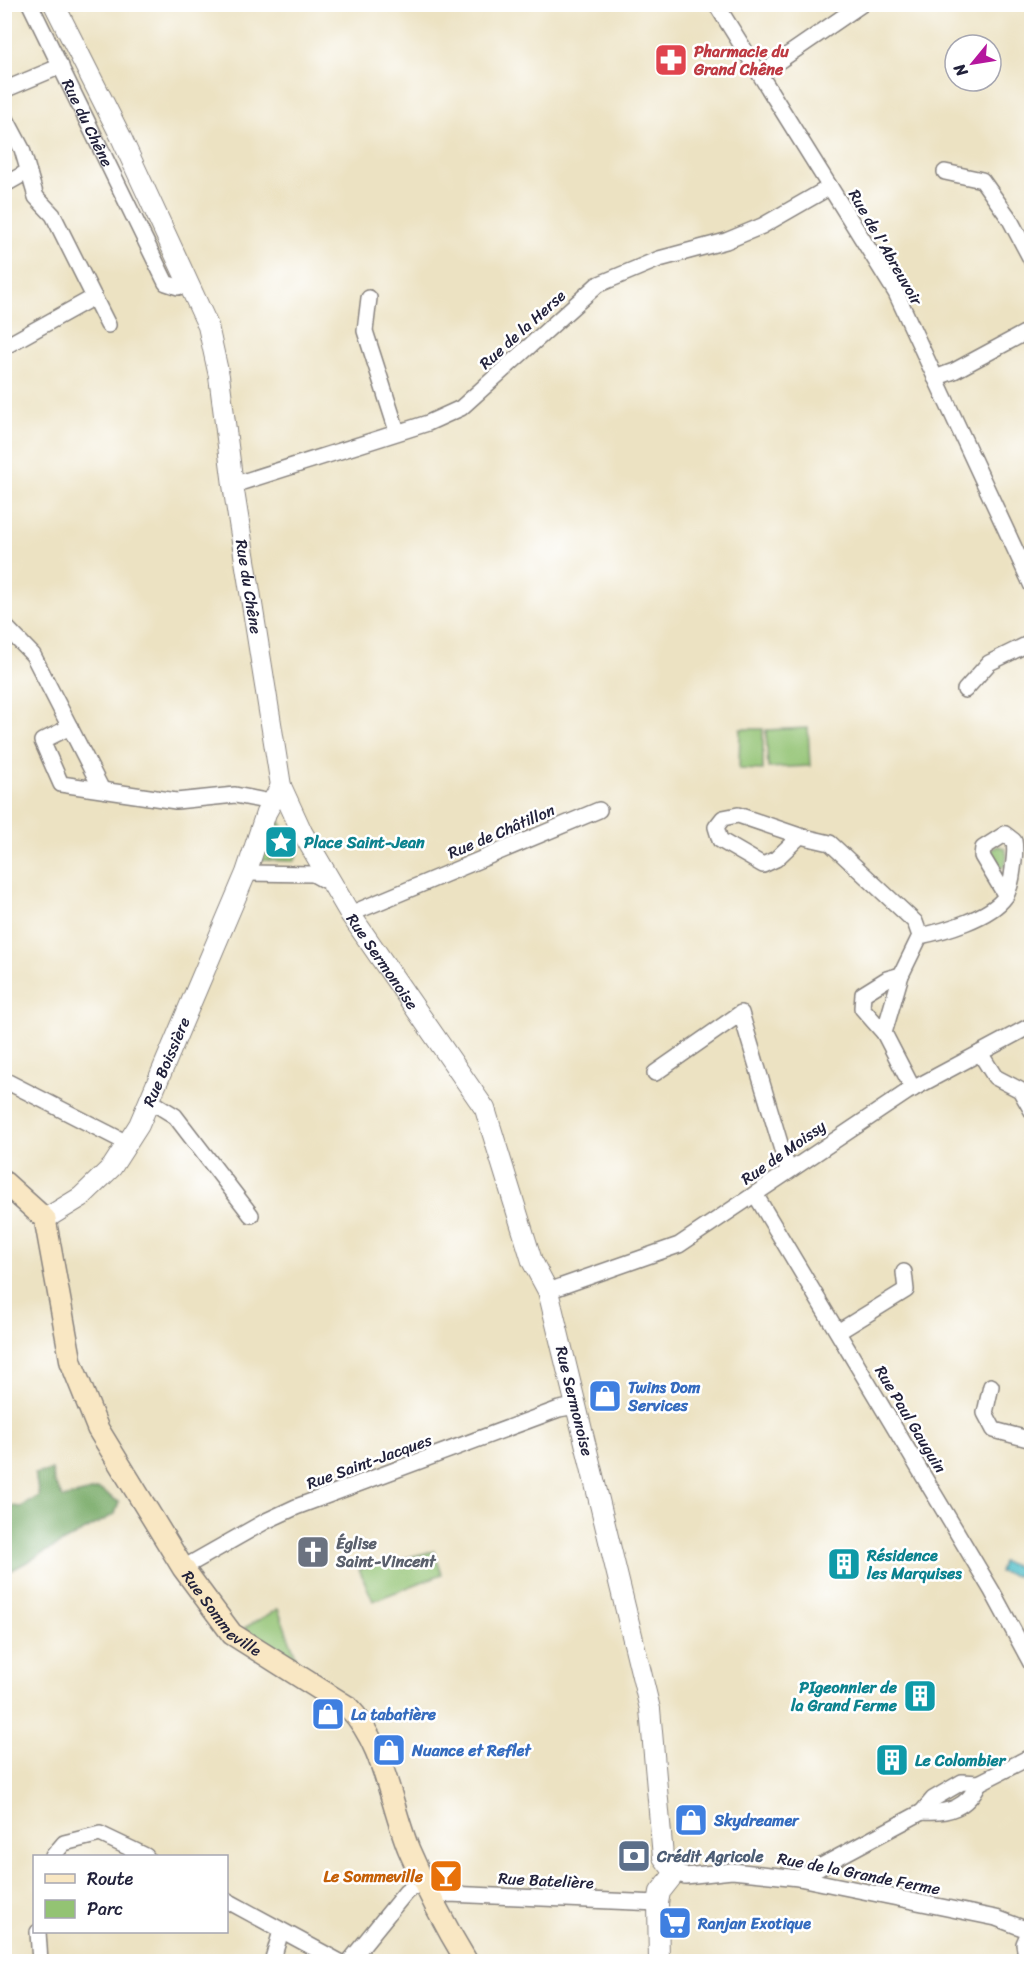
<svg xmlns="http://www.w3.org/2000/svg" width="1036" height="1966" viewBox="0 0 1036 1966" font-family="Sriracha,sans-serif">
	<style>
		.green { fill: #93c373; stroke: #5a7257; stroke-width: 1.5 }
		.forest { fill: #76a965; stroke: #4c6650; stroke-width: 1.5 }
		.water { fill: #52c0c9; stroke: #3a7182; stroke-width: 1.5 }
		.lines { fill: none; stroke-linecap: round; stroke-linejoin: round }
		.minor-casing { stroke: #87827e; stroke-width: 18 }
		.tertiary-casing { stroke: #87827e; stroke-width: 22 }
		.secondary-casing { stroke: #87827e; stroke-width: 24 }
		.minor { stroke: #fff; stroke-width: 15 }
		.tertiary { stroke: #fff; stroke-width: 20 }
		.secondary { stroke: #f9e7c3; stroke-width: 21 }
		.labels { text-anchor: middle; stroke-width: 5; stroke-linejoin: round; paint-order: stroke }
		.health-label { font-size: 16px; font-weight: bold; fill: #be3a42; stroke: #fff; text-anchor: start }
		.street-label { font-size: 16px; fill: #22223b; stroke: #fff }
		.culture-label { font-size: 16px; font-weight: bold; fill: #0d838f; stroke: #fff; text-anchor: start }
		.shop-label { font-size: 16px; font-weight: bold; fill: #366cbe; stroke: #fff; text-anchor: start }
		.worship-label { font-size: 16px; font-weight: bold; fill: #5b616d; stroke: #fff; text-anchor: start }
		.service-label { font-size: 16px; font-weight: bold; fill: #4e5e75; stroke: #fff; text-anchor: start }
		.food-label { font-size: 16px; font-weight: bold; fill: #c56008; stroke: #fff; text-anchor: end }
	</style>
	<rect width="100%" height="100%" fill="#fff"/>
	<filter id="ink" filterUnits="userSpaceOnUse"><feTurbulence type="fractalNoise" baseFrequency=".0167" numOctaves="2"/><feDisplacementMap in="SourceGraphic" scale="12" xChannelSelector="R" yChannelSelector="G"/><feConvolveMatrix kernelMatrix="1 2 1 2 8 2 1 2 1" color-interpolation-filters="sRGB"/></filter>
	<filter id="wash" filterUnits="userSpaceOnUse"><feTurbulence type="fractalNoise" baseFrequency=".008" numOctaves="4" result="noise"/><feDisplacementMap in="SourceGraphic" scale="24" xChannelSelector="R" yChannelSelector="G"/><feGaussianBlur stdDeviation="1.35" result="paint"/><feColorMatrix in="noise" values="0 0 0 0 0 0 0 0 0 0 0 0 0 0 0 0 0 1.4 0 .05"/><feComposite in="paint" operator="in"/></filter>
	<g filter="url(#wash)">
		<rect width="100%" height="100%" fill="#ece2c2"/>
		<path class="green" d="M808,728l2,38 -42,2 -2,-38z
			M740,729h23v41l-24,-1z
			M273,821l7,1 18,31 -4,8 -36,-1z
			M998,846l7,2 2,8 -2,10 -7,3 -8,-11 2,-9z
			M434,1551l8,23 -69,27 -14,-32z
			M278,1609l21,56 -55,-37z"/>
		<path class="forest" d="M52,1470l2,12 9,16 36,-9 20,13 -4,12 -110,60v-69l16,2 18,-11 -4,-22z"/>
		<path class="water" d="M1002,1562l18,5 -2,9 -19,-4z"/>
	</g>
	<g filter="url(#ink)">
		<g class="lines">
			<defs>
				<g id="minor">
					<path id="s1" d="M30,4l136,279 12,4 11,-4"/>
					<path d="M716,4l180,289 136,293"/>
					<path d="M760,74l102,-70"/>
					<path d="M4,90l57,-24"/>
					<path d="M4,115l18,34 14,48 17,18 55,110"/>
					<path d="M945,172l37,8 27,38 23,43"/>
					<path d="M4,185l23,-13"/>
					<path d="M369,298l-4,33 32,100"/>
					<path d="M4,347l90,-50"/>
					<path d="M935,378l19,-7 78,-42"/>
					<path d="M233,485l195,-62 33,-15 136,-123 62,-26 67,-18 36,-15 68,-39"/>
					<path d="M4,625l29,30 68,133"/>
					<path d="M965,690l24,-27 43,-21"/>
					<path d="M70,727l-28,14 19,43 115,17 59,-6 36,7"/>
					<path d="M800,836l-24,23 -13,6 -43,-25 -4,-13 7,-9 15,-3 62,21 30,7 85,79 5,14 -19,39 -17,58"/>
					<path d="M246,873l67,1 18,10"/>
					<path d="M350,914l249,-104"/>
					<path d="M920,936c24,-5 70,-18 85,-39 5,-8 7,-19 8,-28 1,-9 3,-18 1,-28l-9,-7 -22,14 -1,8 24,40"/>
					<path d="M901,975l-14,4 -24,15 -1,14 22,25 29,56"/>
					<path d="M980,1053l15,24 25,13 12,21"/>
					<path d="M655,1073l86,-60 47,157"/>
					<path d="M4,1080l123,63"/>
					<path d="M149,1100l26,16 76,99"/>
					<path d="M755,1194l237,397 40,74"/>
					<path d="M548,1291l131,-46 228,-153 125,-67"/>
					<path d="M838,1332l68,-42 -2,-18"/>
					<path d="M991,1386l-6,27 9,17 38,10"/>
					<path d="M183,1568l83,-47 30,-14 263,-98 17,-3"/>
					<path d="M922,1812c26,2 45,-4 57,-29"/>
					<path d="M53,1856l11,-13 36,-9 46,22"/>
					<path d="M675,1873l10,3 47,-5 67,7 197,40 32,12"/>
					<path d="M799,1878l123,-66 11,-13 29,-17 17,1 53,-27"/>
					<path d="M433,1897l16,-3 209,9"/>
					<path d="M226,1900l114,62"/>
					<path d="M38,1932l2,30"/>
					<path d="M272,1962l9,-31"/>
					<path d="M349,1962l57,-70 18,-12"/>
					<path d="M1027,1962l-3,-18 8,-19"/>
				</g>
				<g id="tertiary">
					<path id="s2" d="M54,4l66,131 88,191 11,50 14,109 48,301 21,46 48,82 135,195 47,152 16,30 102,418 13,148 12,16 -15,19 -2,11 1,59"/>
					<path id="s3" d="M45,1219l36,-22 31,-30 27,-42 107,-252 20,-60 15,-27"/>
				</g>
				<g id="secondary">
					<path id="s4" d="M4,1182l41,37 26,143 27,67 85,139 49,66 116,73c36,36 42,97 61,143 15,35 38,79 58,112"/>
				</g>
			</defs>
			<use href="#minor" class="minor-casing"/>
			<use href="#tertiary" class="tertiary-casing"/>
			<use href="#secondary" class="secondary-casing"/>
			<use href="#minor" class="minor"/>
			<use href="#tertiary" class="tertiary"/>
			<use href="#secondary" class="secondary"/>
		</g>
	</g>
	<defs>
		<symbol id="pharmacy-square" viewBox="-11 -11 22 22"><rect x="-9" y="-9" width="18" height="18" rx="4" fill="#e0444e" stroke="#fff"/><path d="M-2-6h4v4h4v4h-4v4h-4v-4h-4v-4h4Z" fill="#fff"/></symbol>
		<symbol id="sight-square" viewBox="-11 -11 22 22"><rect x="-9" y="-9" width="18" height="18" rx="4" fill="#0f9aa8" stroke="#fff"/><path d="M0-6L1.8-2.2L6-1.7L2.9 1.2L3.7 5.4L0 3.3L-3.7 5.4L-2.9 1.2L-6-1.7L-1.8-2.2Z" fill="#fff"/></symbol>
		<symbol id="shop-square" viewBox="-11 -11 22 22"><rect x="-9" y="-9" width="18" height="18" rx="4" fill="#3f7fe0" stroke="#fff"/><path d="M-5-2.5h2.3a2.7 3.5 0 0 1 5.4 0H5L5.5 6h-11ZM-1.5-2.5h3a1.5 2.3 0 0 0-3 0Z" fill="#fff"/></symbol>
		<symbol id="church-square" viewBox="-11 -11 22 22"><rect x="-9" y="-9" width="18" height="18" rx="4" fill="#6b7280" stroke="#fff"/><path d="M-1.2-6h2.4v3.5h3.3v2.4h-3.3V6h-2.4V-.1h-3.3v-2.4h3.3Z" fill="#fff"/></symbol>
		<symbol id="building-square" viewBox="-11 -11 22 22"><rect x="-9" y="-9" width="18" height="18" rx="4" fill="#0f9aa8" stroke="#fff"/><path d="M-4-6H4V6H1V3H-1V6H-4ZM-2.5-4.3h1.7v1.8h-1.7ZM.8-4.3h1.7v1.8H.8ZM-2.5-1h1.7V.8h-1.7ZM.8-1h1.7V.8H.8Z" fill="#fff"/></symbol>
		<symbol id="bank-square" viewBox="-11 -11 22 22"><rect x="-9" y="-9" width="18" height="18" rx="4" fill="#5c6f8a" stroke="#fff"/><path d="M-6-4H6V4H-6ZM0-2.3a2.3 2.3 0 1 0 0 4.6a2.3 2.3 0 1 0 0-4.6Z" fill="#fff"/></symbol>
		<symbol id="bar-square" viewBox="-11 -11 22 22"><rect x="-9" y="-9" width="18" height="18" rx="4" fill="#e8710a" stroke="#fff"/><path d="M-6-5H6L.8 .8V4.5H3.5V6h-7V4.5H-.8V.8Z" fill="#fff"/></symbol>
		<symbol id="supermarket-square" viewBox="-11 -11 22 22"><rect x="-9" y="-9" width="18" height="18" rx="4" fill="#3f7fe0" stroke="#fff"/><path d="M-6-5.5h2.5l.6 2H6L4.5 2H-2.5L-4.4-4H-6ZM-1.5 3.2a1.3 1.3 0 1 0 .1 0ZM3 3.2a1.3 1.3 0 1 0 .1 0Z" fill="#fff"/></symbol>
	</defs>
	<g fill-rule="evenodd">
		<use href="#pharmacy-square" x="652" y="41" width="38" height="38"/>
		<use href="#sight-square" x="262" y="823" width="38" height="38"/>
		<use href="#shop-square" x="586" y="1377" width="38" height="38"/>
		<use href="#church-square" x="294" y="1533" width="38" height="38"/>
		<use href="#building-square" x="825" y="1545" width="38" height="38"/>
		<use href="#building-square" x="901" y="1677" width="38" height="38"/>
		<use href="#shop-square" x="309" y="1695" width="38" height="38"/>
		<use href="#shop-square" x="370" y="1731" width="38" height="38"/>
		<use href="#building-square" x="873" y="1741" width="38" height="38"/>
		<use href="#shop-square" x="672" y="1801" width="38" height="38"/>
		<use href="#bank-square" x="615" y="1837" width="38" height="38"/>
		<use href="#bar-square" x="427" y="1857" width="38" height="38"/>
		<use href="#supermarket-square" x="656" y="1904" width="38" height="38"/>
	</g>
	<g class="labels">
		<g class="health-label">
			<text x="694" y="57">Pharmacie du<tspan x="694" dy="18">Grand Chêne</tspan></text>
		</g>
		<g class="street-label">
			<text dy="6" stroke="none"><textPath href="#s1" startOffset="132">Rue du Chêne</textPath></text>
			<text transform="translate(886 247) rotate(60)" y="6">Rue de l'Abreuvoir</text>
			<text transform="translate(522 329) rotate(-42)" y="6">Rue de la Herse</text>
			<text dy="6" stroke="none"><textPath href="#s2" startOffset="621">Rue du Chêne</textPath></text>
			<text transform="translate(501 831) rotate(-23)" y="6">Rue de Châtillon</text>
			<text dy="6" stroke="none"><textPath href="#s2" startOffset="1026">Rue Sermonoise</textPath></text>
			<text dy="6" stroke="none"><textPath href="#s3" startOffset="204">Rue Boissière</textPath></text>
			<text transform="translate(783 1152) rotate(-35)" y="6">Rue de Moissy</text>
			<text dy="6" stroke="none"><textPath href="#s2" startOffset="1512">Rue Sermonoise</textPath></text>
			<text transform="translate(911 1419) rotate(59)" y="6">Rue Paul Gauguin</text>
			<text transform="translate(369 1461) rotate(-20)" y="6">Rue Saint-Jacques</text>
			<text dy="6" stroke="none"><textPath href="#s4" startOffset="496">Rue Sommeville</textPath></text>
			<text transform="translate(859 1873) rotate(11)" y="6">Rue de la Grande Ferme</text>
			<text transform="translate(546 1880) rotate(3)" y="6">Rue Batelière</text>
		</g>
		<g class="culture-label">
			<text x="304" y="848">Place Saint-Jean</text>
			<text x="867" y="1561">Résidence<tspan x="867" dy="18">les Marquises</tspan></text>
			<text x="897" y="1693" text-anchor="end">PIgeonnier de<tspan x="897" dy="18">la Grand Ferme</tspan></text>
			<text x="915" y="1766">Le Colombier</text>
		</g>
		<g class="shop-label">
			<text x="628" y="1393">Twins Dom<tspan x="628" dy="18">Services</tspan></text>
			<text x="351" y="1720">La tabatière</text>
			<text x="412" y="1756">Nuance et Reflet</text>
			<text x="714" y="1826">Skydreamer</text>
			<text x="698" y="1929">Ranjan Exotique</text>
		</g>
		<g class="worship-label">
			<text x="336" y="1549">Église<tspan x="336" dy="18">Saint-Vincent</tspan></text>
		</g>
		<g class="service-label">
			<text x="657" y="1862">Crédit Agricole</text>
		</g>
		<g class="food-label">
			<text x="423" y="1882">Le Sommeville</text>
		</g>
	</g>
	<rect width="1036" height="1966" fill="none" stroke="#fff" stroke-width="24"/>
	<rect x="33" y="1855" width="195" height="78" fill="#ffffff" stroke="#a7a7b1" stroke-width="1.5"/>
	<rect x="45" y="1874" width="30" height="9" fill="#f9e7c3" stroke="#a7a7b1" stroke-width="1.5"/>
	<text x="87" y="1885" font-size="18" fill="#22223b">Route</text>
	<rect x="45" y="1900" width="30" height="18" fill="#93c373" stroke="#a7a7b1" stroke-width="1.5"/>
	<text x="87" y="1915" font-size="18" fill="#22223b">Parc</text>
	<g transform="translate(973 63) rotate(240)"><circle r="28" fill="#ffffff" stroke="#a7a7b1" stroke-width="1.5"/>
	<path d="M0-4.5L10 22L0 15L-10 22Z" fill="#b5179e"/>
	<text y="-9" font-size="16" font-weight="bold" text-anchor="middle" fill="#22223b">N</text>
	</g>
</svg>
